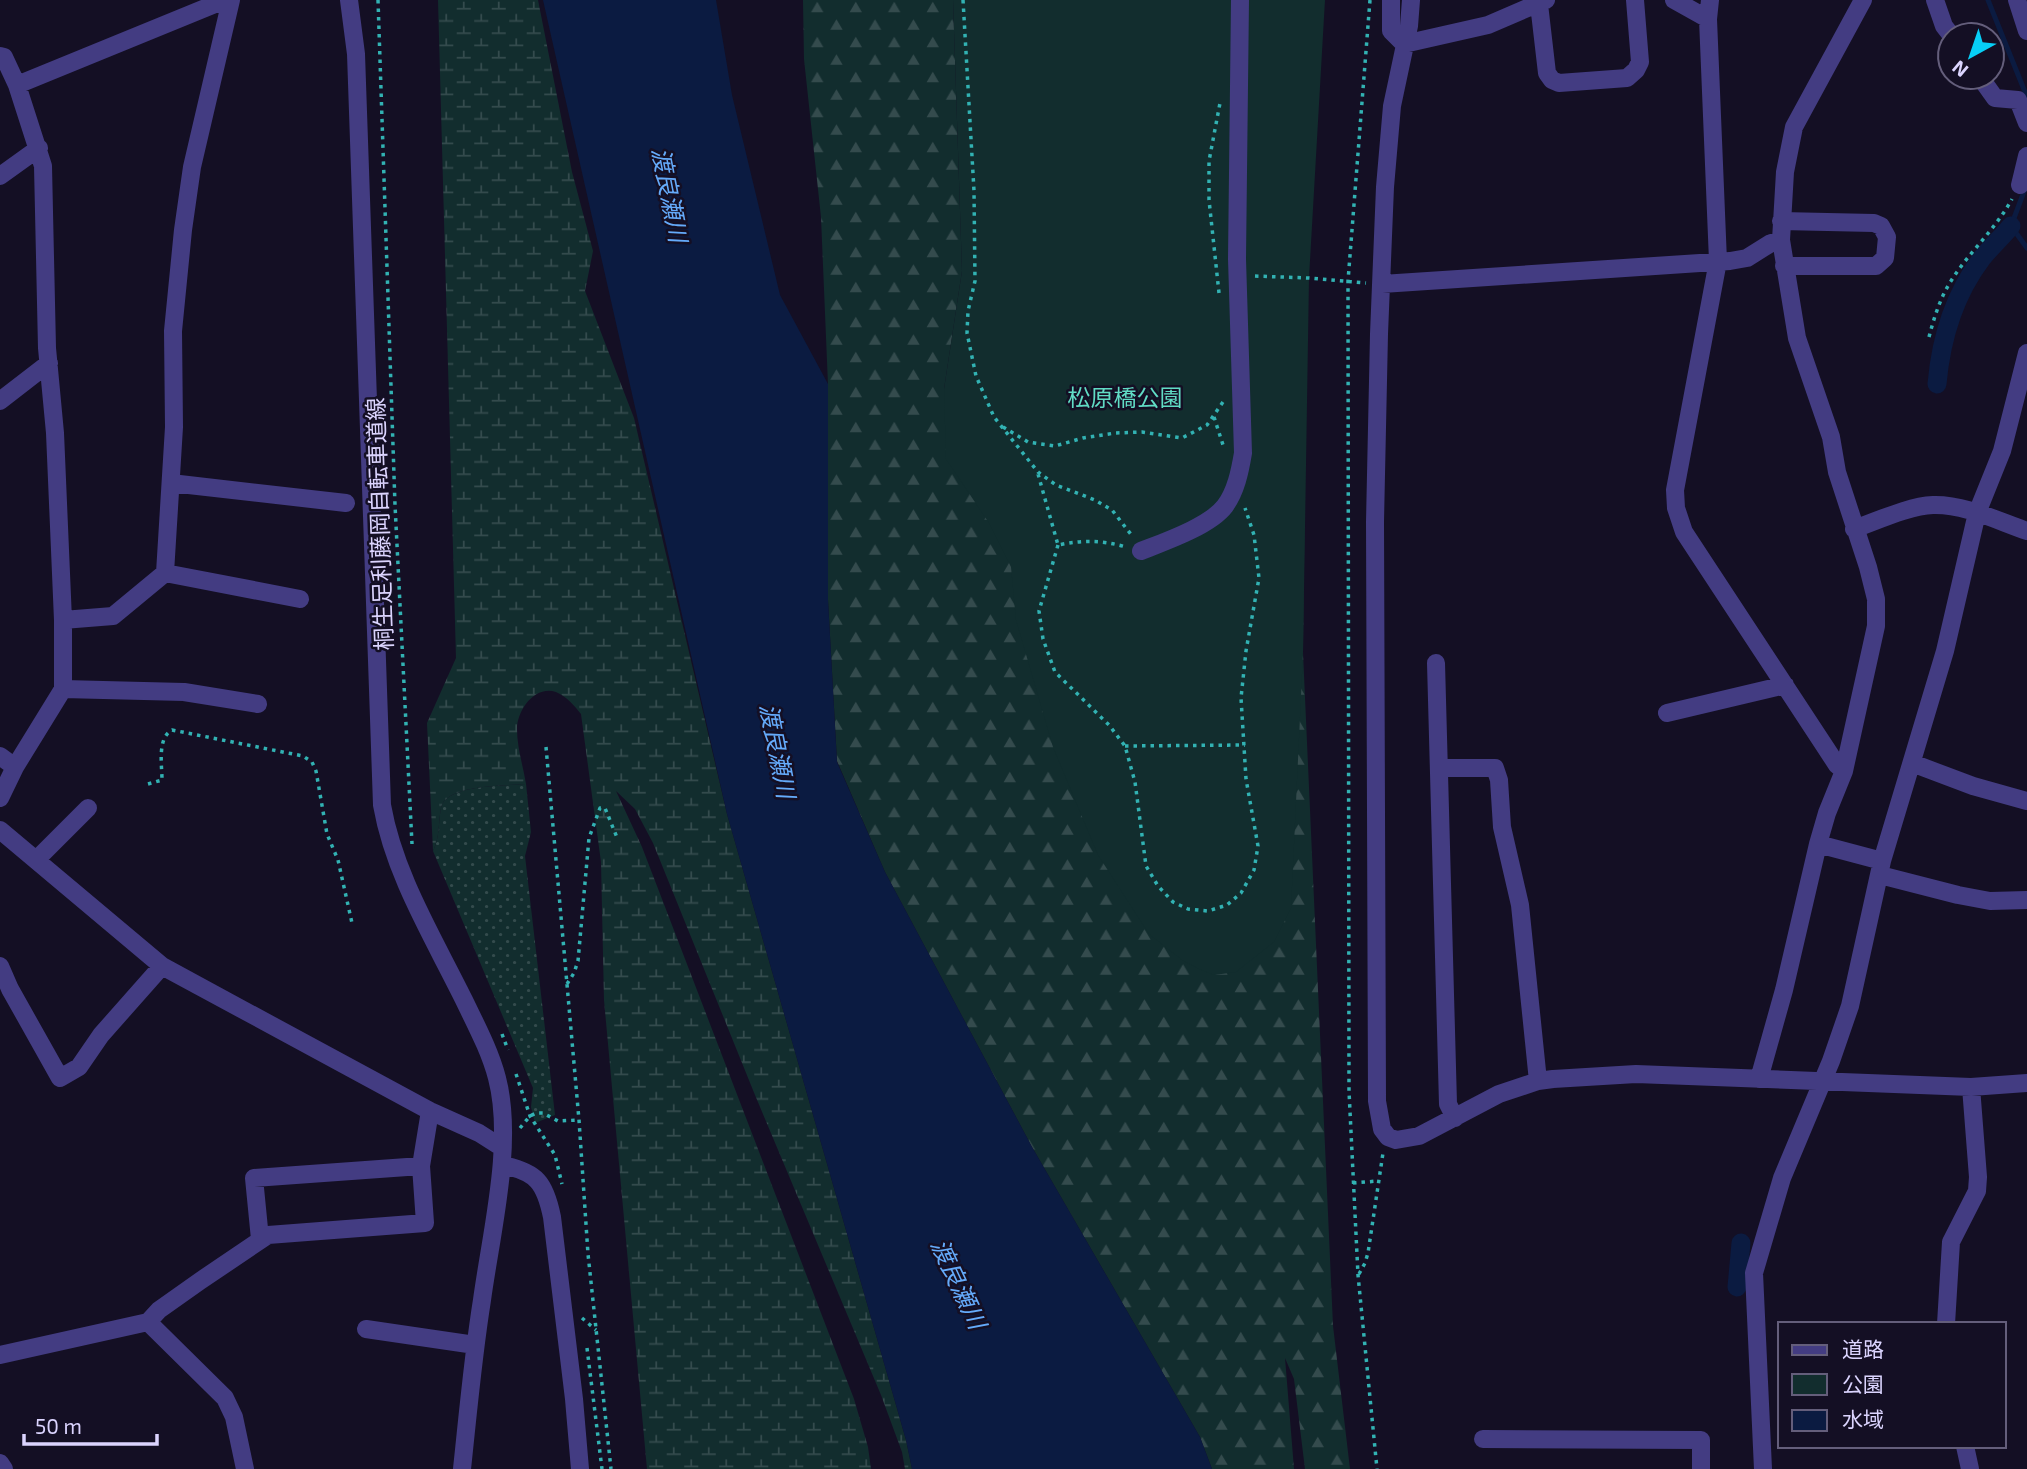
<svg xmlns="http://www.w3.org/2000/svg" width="2027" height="1469" viewBox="0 0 2027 1469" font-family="'Exo 2','Noto Sans JP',sans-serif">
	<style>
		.grass { fill: url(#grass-dots) }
		.forest { fill: url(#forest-firs) }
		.wetland { fill: url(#wetland-marsh) }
		.park { fill: #122d2e }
		.water { fill: #0b1b41 }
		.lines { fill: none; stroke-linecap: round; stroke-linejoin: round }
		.stream { stroke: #0b1b41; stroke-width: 5 }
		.canal { stroke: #0b1b41; stroke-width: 19 }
		.path { stroke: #32b2b3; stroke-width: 3.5; stroke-dasharray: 3.5 5; stroke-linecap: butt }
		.minor { stroke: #433c82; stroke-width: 18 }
		.labels { text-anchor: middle; stroke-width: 5; stroke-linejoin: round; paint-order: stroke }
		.park-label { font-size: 23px; fill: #61dcc5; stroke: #140f24 }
		.street-label { font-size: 23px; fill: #dbd4fe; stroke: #140f24 }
		.water-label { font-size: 24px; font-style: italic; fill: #65abfb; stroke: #140f24 }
	</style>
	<defs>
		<pattern id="grass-dots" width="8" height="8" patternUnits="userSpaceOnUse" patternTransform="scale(1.75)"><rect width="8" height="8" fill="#122d2e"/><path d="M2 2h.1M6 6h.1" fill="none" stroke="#344b4d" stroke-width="1.8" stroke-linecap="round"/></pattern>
		<pattern id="forest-firs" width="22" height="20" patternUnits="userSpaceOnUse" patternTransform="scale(1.75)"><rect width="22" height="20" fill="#122d2e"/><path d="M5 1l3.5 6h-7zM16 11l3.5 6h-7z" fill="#344b4d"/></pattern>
		<pattern id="wetland-marsh" width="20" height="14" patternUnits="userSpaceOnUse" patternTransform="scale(1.75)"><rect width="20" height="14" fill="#122d2e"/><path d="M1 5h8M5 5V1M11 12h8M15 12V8" fill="none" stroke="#344b4d"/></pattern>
	</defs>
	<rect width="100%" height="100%" fill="#140f24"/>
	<path class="grass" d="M526,784l5,48 -6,24 30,259 -20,8 -4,-16 2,-19 -100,-237c7,-14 5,-27 8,-43 4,-24 65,-22 85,-24z"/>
	<path class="forest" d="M803,0h150l9,271 -18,118 361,95 -2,169 30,673 17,143h-45l-11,-90 -9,-21 9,111h-82l-12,-32 -168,-290 -147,-275 -48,-111 -9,-161v-216l-7,-167 -17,-158z"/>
	<path class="wetland" d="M438,0h100l34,172 21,79 -8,40 49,127 93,396 179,626 6,29h-7l-3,-17 -21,-57 -126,-300 -102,-252 -18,-34 -19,-18 26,56 212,552 14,48 3,22h-224l-43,-469 -3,-138 -20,-148c-7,-9 -14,-17 -25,-22 -21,-7 -39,18 -39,37 0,18 6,37 9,55 -20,2 -81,0 -85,24 -3,16 -1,29 -8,43l-6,-128 29,-65z"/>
	<path class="park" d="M953,0h372l-16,278 -6,375 -12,255 -17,34 -38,30 -22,3 -15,-6 -17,-9 -33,-26 -51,-79 -45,-108 -37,-127 -5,-53 -22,-44 -43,-64 -2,-70 18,-118z"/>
	<path class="water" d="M543,0h173l16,95 48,200 48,89v216l9,162 48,110 147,275 168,290 12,32h-300l-6,-29 -179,-626z"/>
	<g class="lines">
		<path class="stream" d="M1988,0l39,97
			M2025,189l-14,37 16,22"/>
		<path class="canal" d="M1937,384c4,-46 17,-89 45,-126 9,-11 20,-21 29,-32
			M1737,1287l4,-44"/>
		<path class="path" d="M378,0l17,505 17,339
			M963,0l11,191 1,90 -7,30 -1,22 9,43 18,41 44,55 18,13 39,15 17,10 21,27
			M1370,0l-22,281 1,810 9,184 19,194
			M1255,276l54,2 57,5
			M1219,293l-10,-93v-39l11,-58
			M1929,337c5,-19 11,-39 22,-56 18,-29 44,-51 61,-82
			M1214,417l10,31
			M1003,427l25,15 27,4 28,-8 32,-5 27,-1 40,6 25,-13 16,-23
			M1038,474l20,71c25,-5 44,-5 68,2
			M1058,545l-19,66 4,28 12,33 54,53 16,21 10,36 11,84 12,20 15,16 15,7 20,2 19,-6 14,-12 13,-23 4,-24 -12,-67 -5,-81 5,-47 13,-73 -5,-43 -9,-27
			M1125,746l120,-1
			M546,747l33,373 9,134 23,215
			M148,784l14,-4c0,-15 -5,-42 10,-50l131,26 9,6 4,9 11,63 11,26 14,63
			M567,984l7,-11 4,-12 11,-123 11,-30h5l13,32
			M502,1034l6,16
			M516,1074l14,42 25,39 7,29
			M520,1128l10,-12 6,-3h7l15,8 21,-1
			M1353,1183l25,-2
			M1359,1274l6,-11 3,-10 15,-100
			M582,1318l14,12
			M587,1348l15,121"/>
		<path class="minor" d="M349,0l7,54 26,751c12,69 51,132 82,195 12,25 26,51 33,78 17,65 -6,155 -15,222 -9,56 -14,113 -20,169
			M1391,0v31l13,13 84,-19 58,-25
			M1411,0l-2,26 -17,80 -7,81 -6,147 -4,188 2,579 5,28 6,8 8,3 23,-4 80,-42 39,-13 15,-2 83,-5 335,13 56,-4
			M1674,0l34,19
			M1710,0l-2,19 10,242 -43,229 1,18 8,24 153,233 7,6
			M1935,0l9,26 7,9
			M2017,0l10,31
			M1539,4l8,69 5,7 7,3 68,-5 9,-8 4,-8 -5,-62
			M0,56l4,1 13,28 26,81 4,182 8,85 8,187v69l-48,78 -15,31
			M1980,77l15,21 23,2 9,23
			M17,85l208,-85
			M0,176l39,-28
			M2020,185l7,-29
			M1781,221l93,2 7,3 6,11 -2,21 -9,8h-92
			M1382,284l348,-23 17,-3 24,-15 10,-3
			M0,401l49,-38
			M171,483l175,20
			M1854,529c23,-8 55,-23 79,-24 31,-1 65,16 94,26
			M1141,551c23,-9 69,-25 84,-45 11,-15 15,-35 18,-53l-6,-194 3,-259
			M165,573l135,26
			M63,620l50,-4 52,-43 9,-146 -1,-96 10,-101 9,-63 39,-167
			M1436,663l12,441 7,14
			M63,689l121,3 74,12
			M1667,713l118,-28
			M0,756l15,11
			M1912,763l61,23 54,15
			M1439,768h56l4,12 3,47 18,78 18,176
			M0,830l162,136 268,145 49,22 22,14
			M1818,844l64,17
			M37,859l51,-51
			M1880,875l78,20 32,6 37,-1
			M0,966l10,23 50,89 19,-11 22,-32 61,-69
			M1759,1079l25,-89 34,-146 9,-31 17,-42 32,-145v-27l-8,-32 -31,-95 -6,-35 -34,-99 -16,-98 4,-68 9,-45 69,-127
			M502,1165c35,7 43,18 50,52l22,182 6,70
			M260,1239l-6,-61 167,-12
			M148,1322l11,-12 41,-29 68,-46 157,-12 -4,-57 9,-55
			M1946,1324l5,-82 26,-51 1,-14 -7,-90
			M366,1329l109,16
			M0,1355l148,-33 77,76 9,19 11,52
			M1483,1439l218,1v29
			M1965,1446l5,23
			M0,1463l4,6
			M1763,1469l-9,-196 28,-95 49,-117 19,-55 32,-145 63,-210 32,-138 25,-62 25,-98"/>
	</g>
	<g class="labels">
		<g class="park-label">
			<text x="1125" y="406">松原橋公園</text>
		</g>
		<g class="street-label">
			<text transform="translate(380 524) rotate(-92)" y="8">桐生足利藤岡自転車道線</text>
		</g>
		<g class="water-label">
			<text transform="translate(669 195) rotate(79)" y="8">渡良瀬川</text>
			<text transform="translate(777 751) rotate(79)" y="8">渡良瀬川</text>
			<text transform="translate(958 1284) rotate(65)" y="8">渡良瀬川</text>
		</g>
	</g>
	<rect x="1778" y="1322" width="228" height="126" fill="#140f24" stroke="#645e7b" stroke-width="2"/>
	<rect x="1792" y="1345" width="35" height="10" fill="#433c82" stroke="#645e7b" stroke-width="2"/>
	<text x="1842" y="1357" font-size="21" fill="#dbd4fe">道路</text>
	<rect x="1792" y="1374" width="35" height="21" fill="#122d2e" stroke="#645e7b" stroke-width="2"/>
	<text x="1842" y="1392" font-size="21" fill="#dbd4fe">公園</text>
	<rect x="1792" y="1410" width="35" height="21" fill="#0b1b41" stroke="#645e7b" stroke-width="2"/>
	<text x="1842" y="1427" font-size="21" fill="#dbd4fe">水域</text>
	<g transform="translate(1971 56) rotate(220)"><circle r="33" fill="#140f24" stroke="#645e7b" stroke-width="2"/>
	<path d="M0-5L12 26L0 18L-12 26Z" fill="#07cff6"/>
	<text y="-10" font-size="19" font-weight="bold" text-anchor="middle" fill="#dbd4fe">N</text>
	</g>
	<path d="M24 1434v10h133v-10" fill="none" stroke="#dbd4fe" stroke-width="3.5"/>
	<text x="35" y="1434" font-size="21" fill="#dbd4fe" stroke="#140f24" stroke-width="5" paint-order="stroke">50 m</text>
</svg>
